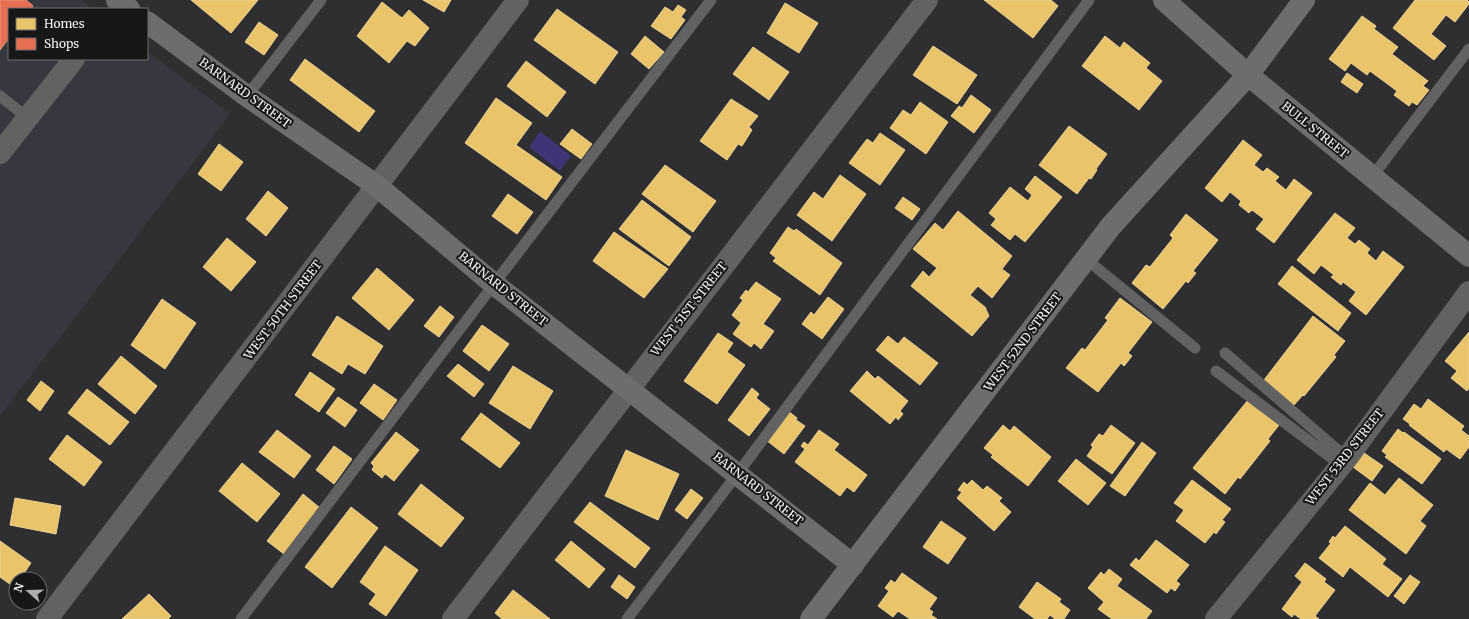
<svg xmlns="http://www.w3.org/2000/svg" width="1469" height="619" viewBox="0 0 1469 619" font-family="Merriweather,serif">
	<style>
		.built { fill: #37373f }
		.water { fill: #3f3476 }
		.homes { fill: #e9c46a; stroke: #ecd294 }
		.shops { fill: #e76f51; stroke: #ea9682 }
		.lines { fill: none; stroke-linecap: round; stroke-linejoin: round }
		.lane { stroke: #626262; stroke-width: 11 }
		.street { stroke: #626262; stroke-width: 22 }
		.secondary { stroke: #6d6d6e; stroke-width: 22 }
		.labels { text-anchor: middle; stroke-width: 4; stroke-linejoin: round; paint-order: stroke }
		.street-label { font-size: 12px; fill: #f2f2f5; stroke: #171718 }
	</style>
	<rect width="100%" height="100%" fill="#2f2f31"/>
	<path class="built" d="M0,0h81l12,9h-84v50h138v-8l83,63 -230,302z"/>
	<path class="water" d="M540,131l31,25 -11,15 -31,-24z"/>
	<path class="homes" d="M191,0h67l-27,33z
		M423,0h28l-7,12z
		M984,0h67l7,6 -25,32z
		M1415,0h52l2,2v2l-14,18 -9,-7 -15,19 15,12 -12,14 -41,-32z
		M382,2l20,16 7,-8 20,18 -14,18 -8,-5 -18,22 -32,-27z
		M785,3l33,20 -19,30 -32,-20z
		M678,5l8,5 -5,7 4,3 -14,19 -20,-13 14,-19 8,5z
		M557,9l61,43 -23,32 -61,-44z
		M1362,16l14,10 -2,3 24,18 -6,7 36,27 -5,5 6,4 -12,15 -5,-3 -3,4 -15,-11 3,-4 -27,-20 -3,4 -16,-12 -6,8 -16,-12z
		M259,22l19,13 -14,20 -19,-13z
		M645,36l19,16 -15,17 -18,-15z
		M1105,36l15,12 4,-6 26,21 -4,5 16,13 -23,29 -57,-44z
		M933,46l44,29 -20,29 -44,-29z
		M753,47l36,25 -20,28 -36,-26z
		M305,59l70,52 -16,21 -69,-52z
		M526,61l40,31 -19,25 -40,-31z
		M1347,73l16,11 -6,9 -16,-11z
		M971,95l20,15 -17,23 -23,-17 8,-10 3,2z
		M496,98l36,25 -16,22 46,32 -16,23 -81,-57z
		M731,99l27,17 -9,11 3,3 -10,16 -4,-2 -11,16 -27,-19z
		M920,102l28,20 -22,32 -36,-26 13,-18 8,5z
		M1069,126l38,28 -11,15 1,1 -6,9 -2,-1 -12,16 -38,-29z
		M572,129l20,15 -11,15 -21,-15z
		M880,133l25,17 -25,35 -31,-22 18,-24 6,4z
		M1243,140l19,15 -8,10 9,7 4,-4 12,9 -4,4 11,9 8,-11 18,14 -38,50 -18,-14 8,-10 -12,-9 -3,3 -10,-8 2,-4 -11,-9 -8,10 -17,-14z
		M219,144l24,18 -22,29 -23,-17z
		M665,165l51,36 -23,31 -51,-38z
		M840,175l26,19 -34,47 -35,-26 17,-23 9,7z
		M1035,176l27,21 -37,45 -10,-8 -5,6 -19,-15 5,-6 -7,-6 21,-26 18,14 4,-6 -7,-6z
		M268,191l20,17 -22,28 -20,-17z
		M508,194l25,18 -16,22 -25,-18z
		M903,197l17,12 -8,11 -17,-12z
		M642,200l49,37 -22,29 -50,-37z
		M958,211l54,45 -10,13 8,6 -18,23 -14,-12 -8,9 15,12 4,9 -17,20 -61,-50 12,-15 6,6 8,-9 -24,-19 22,-26 8,7z
		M1335,213l20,15 -8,10 8,6 4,-4 11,9 -3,4 9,8 7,-10 21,16 -38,48 -17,-14 7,-9 -13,-10 -2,3 -10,-8 3,-2 -13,-10 -7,9 -17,-14z
		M1186,214l32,26 -25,31 3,2 -8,10 -2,-2 -23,28 -31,-26 14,-18 4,2 23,-29 -3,-3z
		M788,227l6,4 2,-2 46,34 -22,32 -47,-34 3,-3 -6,-5z
		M614,232l54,37 -24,29 -51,-37z
		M227,238l29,24 -25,29 -28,-24z
		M1292,266l59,47 -13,18 -60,-47z
		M377,268l37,32 -25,30 -37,-32z
		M756,282l25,17 -18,25 11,7 -13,18 -7,-6 -3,4 -18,-13 8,-11 -9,-8 11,-15 -3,-2 6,-8 2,2z
		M828,297l16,12 -22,30 -20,-15 9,-12 3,3z
		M1120,298l32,24 -24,31 4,3 -8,10 -3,-3 -23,29 -32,-24 16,-20 3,2 23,-30 -3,-2z
		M162,299l34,24 -31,46 -34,-24z
		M440,306l14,11 -15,20 -15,-11z
		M337,316l46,30 -18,28 -17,-10 -6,10 -30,-19z
		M1313,316l32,25 -11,14 2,2 -32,39 -1,-1 -10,11 -29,-26z
		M482,325l27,19 -20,27 -26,-20z
		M1469,332v56l-2,3 -16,-13 6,-7 -12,-10z
		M718,333l15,10 -6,9 18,13 -28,39 -33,-23z
		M888,336l10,8 6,-7 34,26 -18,22 -44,-35z
		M121,356l36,30 -22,28 -37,-30z
		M458,364l26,20 -10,13 -27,-21z
		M513,366l40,25 -23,38 -41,-26z
		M867,371l8,8 3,-3 30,25 -8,10 3,3 -5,6 -2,-3 -6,7 -40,-33z
		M310,372l25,17 -16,23 -24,-17z
		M41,381l13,10 -14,20 -13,-11z
		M374,384l23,16 -14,20 -23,-17z
		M752,388l7,6 -3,4 14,11 -21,27 -21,-16z
		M87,389l42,33 -19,23 -42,-32z
		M338,397l19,13 -12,17 -19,-14z
		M1428,399l36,27 -3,4 8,6v11l-9,12 -14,-10 -2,3 -35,-27 1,-1 -7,-5 11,-15 7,5z
		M1248,400l31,25 -11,14 2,2 -30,38 -2,-2 -13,17 -32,-26z
		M788,411l9,7 -1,2 9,6 -21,28 -18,-14z
		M481,413l39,30 -20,25 -39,-29z
		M1003,425l7,6 4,-5 37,31 -23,29 -37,-29 2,-2 -9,-7z
		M1111,425l24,18 -23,31 -25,-18 6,-9 -2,-2 8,-11 4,2z
		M1398,429l5,4 1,-1 37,27 -19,25 -37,-27 2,-2 -5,-4z
		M277,430l34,26 -17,22 -35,-26z
		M819,430l20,14 -5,6 33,25 -13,17 -7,-5 -7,9 -45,-34 10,-13 -4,-3 3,-4 4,3z
		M396,432l23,18 -25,31 -9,-7 -3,4 -10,-8 2,-4 -3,-3z
		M67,435l35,27 -18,24 -35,-27z
		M1142,442l14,11 -31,43 -15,-10z
		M334,446l18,13 -18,25 -18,-14z
		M626,450l53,24 -21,46 -53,-24z
		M1364,453l19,13 -11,15 -19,-14z
		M1076,459l30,24 -18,22 -30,-24z
		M242,463l38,31 -23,28 -38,-31z
		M1399,478l34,27 -13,16 6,5 -20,28 -57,-44 21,-27 15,12z
		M972,480l11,10 4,-4 15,12 -3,3 12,11 -17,19 -37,-33 5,-6 -4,-2 6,-8 3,3z
		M1192,480l39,29 -9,11 3,2 -9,12 -2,-2 -9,11 -29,-22 8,-11 -10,-7z
		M421,484l43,34 -23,29 -43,-33z
		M691,489l12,9 -16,21 -12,-9z
		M303,494l17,14 -36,46 -17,-13z
		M15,498l46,8 -5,28 -46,-9z
		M590,502l60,46 -15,20 -61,-46z
		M351,507l27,21 -46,60 -27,-21z
		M941,521l25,17 -18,26 -25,-17z
		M1345,526l41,33 -4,5 20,15 -14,18 -38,-30 -7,10 -24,-19 12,-15 -2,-1 4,-6 2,2z
		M1156,540l33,25 -13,16 4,3 -5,7 -4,-3 -4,5 -37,-28 6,-7 3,3z
		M0,541l31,22 -11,16h-4v6l-2,2 -14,-10z
		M571,541l34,28 -16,19 -34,-28z
		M385,546l33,24 -32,46 -17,-12 7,-10 -16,-12z
		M1305,563l21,16 -2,3 11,8 -20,26 4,3h-18l-7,-5 -2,3 -10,-8 20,-27 -7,-6z
		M1109,569l13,10 -5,7 35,25 -6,8h-34l-14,-10 6,-7 -16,-14 13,-16 3,3z
		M902,573l35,25 -8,11 4,3 -2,3 6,4h-27l-12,-8 -5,6 -15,-11 11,-15 -4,-3 6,-8 4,3z
		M619,575l16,12 -8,12 -16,-12z
		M1410,575l10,7 -16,22 -10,-8z
		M1037,582l24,17 -2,3 11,8 -6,9h-9l-5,-4 -3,4h-12l-16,-12z
		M513,590l37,29h-48l-7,-6z
		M149,594l22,22 -3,3h-46z"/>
	<path class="shops" d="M0,0h26l7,6 -2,3h-22v29l-9,12z"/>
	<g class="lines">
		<path class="lane" d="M0,96l28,22
			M247,96l74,-96
			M1372,177l97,-128
			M1086,259l109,89
			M1225,353l122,105
			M1216,371l125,94
			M241,619l253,-335 217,-284
			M627,619l111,-146 351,-473"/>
		<path class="street" d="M0,153l74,-94
			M47,619l471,-619
			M453,619l474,-619
			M1216,619l131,-161 122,-166"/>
		<path class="secondary" d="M117,0l12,9
			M1164,0l84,75 221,181
			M147,22l100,74 130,90 117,98 359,281
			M811,619l300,-393 137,-151 56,-75"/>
	</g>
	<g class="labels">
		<g class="street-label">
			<text transform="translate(245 93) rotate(36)" y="4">BARNARD STREET</text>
			<text transform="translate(1315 130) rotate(39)" y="4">BULL STREET</text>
			<text transform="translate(503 289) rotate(39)" y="4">BARNARD STREET</text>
			<text transform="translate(689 309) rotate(-52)" y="4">WEST 51ST STREET</text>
			<text transform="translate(283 310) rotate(-53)" y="4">WEST 50TH STREET</text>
			<text transform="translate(1023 342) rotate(-53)" y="4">WEST 52ND STREET</text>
			<text transform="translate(1345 457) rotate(-52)" y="4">WEST 53RD STREET</text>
			<text transform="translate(758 489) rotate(38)" y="4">BARNARD STREET</text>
		</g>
	</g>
	<rect x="8" y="8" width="140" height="52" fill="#171718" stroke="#6f6f70"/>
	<rect x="16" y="18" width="20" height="12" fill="#e9c46a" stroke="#6f6f70"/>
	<text x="44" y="28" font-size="12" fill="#f2f2f5">Homes</text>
	<rect x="16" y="38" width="20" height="12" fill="#e76f51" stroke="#6f6f70"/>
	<text x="44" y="48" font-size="12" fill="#f2f2f5">Shops</text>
	<g transform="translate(28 591) rotate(290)"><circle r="19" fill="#171718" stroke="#6f6f70"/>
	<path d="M0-3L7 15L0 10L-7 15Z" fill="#aeaeb0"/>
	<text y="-6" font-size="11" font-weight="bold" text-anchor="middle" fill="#f2f2f5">N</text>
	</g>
</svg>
